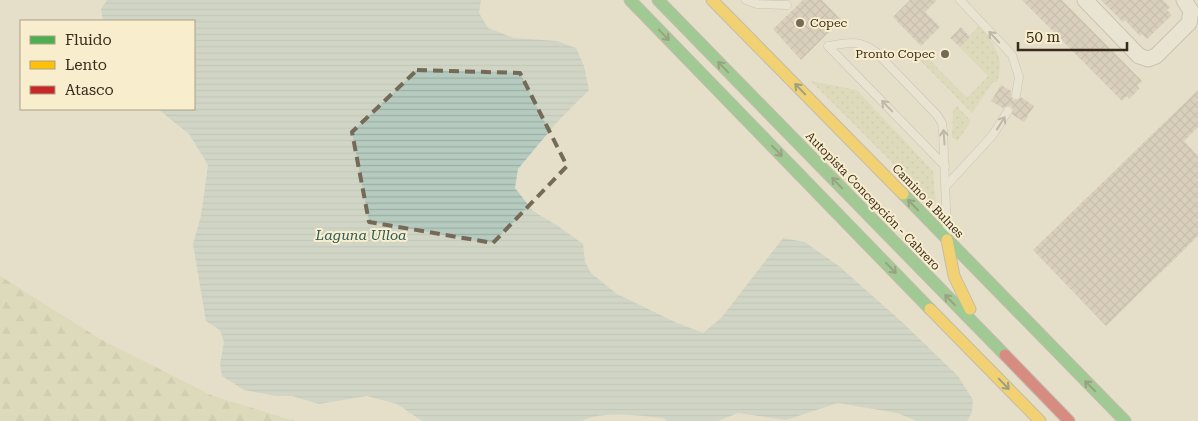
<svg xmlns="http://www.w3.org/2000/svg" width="1198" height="421" viewBox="0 0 1198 421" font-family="'Roboto Serif',serif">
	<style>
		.grass { fill: url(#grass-dots) }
		.forest { fill: url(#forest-firs) }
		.water { fill: url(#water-rules) }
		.building { fill: url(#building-cross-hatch) }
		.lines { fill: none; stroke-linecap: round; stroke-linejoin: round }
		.lane-casing { stroke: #aaa293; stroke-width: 9 }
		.street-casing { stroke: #aaa293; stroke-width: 17 }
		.fast-casing { stroke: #999384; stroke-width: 13 }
		.slow-casing { stroke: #999384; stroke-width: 13 }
		.jam-casing { stroke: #999384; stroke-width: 13 }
		.lane { stroke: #ede8dc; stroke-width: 8 }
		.street { stroke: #ede8dc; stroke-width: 15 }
		.fast { stroke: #4caf50; stroke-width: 11 }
		.slow { stroke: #ffc107; stroke-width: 11 }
		.jam { stroke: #c62828; stroke-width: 11 }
		.oneway { stroke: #40592e }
		.oneway2 { stroke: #938a7c }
		.marked { fill: none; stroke: #756a58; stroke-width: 4; stroke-dasharray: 10 6; stroke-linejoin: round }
		.poi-dot { fill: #756a58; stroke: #f8eece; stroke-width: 2 }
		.labels { text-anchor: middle; stroke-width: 4; stroke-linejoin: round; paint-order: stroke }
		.poi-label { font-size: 12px; fill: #392b1b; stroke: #f8eece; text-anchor: start }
		.street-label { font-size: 12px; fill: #392b1b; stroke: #f8eece }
		.water-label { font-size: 14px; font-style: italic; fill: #295a59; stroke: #f8eece }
	</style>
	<defs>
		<pattern id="grass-dots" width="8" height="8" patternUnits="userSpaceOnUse" patternTransform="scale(1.25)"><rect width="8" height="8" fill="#d3d6ab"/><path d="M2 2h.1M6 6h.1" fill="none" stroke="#b6b893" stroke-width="1.8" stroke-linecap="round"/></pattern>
		<pattern id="forest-firs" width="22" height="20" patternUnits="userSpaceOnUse" patternTransform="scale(1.25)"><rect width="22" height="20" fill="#d3d6ab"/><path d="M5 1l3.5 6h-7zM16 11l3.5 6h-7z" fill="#b6b893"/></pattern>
		<pattern id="water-rules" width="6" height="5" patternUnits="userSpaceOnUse" patternTransform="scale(1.25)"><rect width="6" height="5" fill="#b6cbbf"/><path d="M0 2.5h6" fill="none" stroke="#9daea4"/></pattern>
		<pattern id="building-cross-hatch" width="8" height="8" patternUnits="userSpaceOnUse" patternTransform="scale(1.25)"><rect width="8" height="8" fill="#c9bdab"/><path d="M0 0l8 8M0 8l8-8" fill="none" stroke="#a49a8a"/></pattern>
	</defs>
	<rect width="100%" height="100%" fill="#e5dfca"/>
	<path class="grass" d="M979,26c15,17 27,33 18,56h-4l-21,31 -52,-53 5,-5 42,43 21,-22 -29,-29z
		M811,81l46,9 76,81 3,36z
		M957,106l14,15 -13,20 -6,-3 1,-28z"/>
	<path class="forest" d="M0,276l102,64 111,56 82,25h-295z"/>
	<path class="water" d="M107,0h374l-2,13 9,15 26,10 43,3 19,7 8,18 5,24 -31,31 -40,48 -3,19 18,23 25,15 25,18 2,18 6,11 26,21 58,28 28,11 19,-16 61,-79 22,4 35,25 62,55 56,54 15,24 -1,12 -5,9h-50l-20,-8 -59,-10 -52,17 -48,-7 -20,8h-51l-4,-3c-25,-2 -58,-8 -81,3h-160l-25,-17 -30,-8 -48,8 -27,-8h-16l-32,-6 -22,-14 -2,-12 4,-22 -4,-12 -14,-9 -13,-77 8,-28 7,-51 -19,-31 -31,-25h36v-88h-91l-2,-12z"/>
	<path class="building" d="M803,0h19l19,20 -40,40 -28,-31z
		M910,0h27l-12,12 15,15 -19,19 -28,-29z
		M1022,0h40l80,81 -5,5 3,2 -11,11 -2,-3 -5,5z
		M1101,0h62l7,7 -3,3 5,5 -25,24 -5,-5 -2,2 -15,-16 -2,2z
		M961,27l9,10 -10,10 -10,-9z
		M1001,85l10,6v5l2,4h5l3,-3 13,9 -10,16 -12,-8 1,-5 -2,-3h-5l-3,2 -12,-7z
		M1198,90v37l-14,14 14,15v80l-92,90 -73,-76z"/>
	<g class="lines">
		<defs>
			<path id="lane" d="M746,0l11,4 30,1
				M960,0l52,55 7,22 -3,18
				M828,46c21,-3 30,-7 48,6l61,63 5,8 1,8 4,102
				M828,46l117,120
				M946,186l46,-50 16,-25"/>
			<path id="street" d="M1085,0l54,56 9,3 8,-3 33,-33 2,-12 -7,-11"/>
			<path id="fast" d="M630,0l300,309
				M658,0l347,355
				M903,194l222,227"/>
			<path id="slow" d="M712,0l191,194
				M947,240l7,36 16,33
				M930,309l110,112"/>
			<path id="jam" d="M1005,355l64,66"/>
		</defs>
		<use href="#lane" class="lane-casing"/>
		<use href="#street" class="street-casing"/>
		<use href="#fast" class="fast-casing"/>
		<use href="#slow" class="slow-casing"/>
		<use href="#jam" class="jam-casing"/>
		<use href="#lane" class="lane"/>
		<use href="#street" class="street"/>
		<use href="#fast" class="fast"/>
		<use href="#slow" class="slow"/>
		<use href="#jam" class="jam"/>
	</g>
	<defs><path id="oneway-shaft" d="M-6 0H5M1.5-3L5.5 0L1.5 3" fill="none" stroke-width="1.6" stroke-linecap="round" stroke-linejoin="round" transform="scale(1.25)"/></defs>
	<g class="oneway">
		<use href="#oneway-shaft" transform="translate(664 35) rotate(46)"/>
		<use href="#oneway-shaft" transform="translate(723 67) rotate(-134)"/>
		<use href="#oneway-shaft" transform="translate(800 89) rotate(-134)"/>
		<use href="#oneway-shaft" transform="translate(777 151) rotate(46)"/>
		<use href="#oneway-shaft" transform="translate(837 183) rotate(-134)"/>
		<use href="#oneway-shaft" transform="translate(913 205) rotate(-134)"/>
		<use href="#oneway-shaft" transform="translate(891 268) rotate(46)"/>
		<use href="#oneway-shaft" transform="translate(950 300) rotate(-134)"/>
		<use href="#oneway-shaft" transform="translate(1004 384) rotate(46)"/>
		<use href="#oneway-shaft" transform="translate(1090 386) rotate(-135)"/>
	</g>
	<g class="oneway2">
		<use href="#oneway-shaft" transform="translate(994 37) rotate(-133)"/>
		<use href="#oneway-shaft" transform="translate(887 106) rotate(-134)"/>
		<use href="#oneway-shaft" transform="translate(1001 123) rotate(-58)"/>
		<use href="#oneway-shaft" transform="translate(944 137) rotate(-94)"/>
	</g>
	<path d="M0 0H1198V421H0ZM417,70l103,3 47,93 -74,77 -124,-21 -17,-90z" fill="#e5dfca" fill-opacity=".55" fill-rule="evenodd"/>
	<path class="marked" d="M417,70l103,3 47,93 -74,77 -124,-21 -17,-90z"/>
	<g class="poi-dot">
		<circle cx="800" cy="23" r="5"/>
		<circle cx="945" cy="54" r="5"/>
	</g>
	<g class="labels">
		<g class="poi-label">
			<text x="810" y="27">Copec</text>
			<text x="935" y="58" text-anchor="end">Pronto Copec</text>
		</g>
		<g class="street-label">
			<text transform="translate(873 201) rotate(46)" y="4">Autopista Concepción - Cabrero</text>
			<text transform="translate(928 201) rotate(46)" y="4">Camino a Bulnes</text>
		</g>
		<g class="water-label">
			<text x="361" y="240">Laguna Ulloa</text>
		</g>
	</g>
	<rect x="20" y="20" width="175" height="90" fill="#f8eece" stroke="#aca086"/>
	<rect x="30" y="36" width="25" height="8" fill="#4caf50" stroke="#aca086"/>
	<text x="65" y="45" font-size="15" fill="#392b1b">Fluido</text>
	<rect x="30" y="61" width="25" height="8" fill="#ffc107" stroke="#aca086"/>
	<text x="65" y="70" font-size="15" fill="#392b1b">Lento</text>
	<rect x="30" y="86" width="25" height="8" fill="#c62828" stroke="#aca086"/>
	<text x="65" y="95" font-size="15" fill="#392b1b">Atasco</text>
	<path d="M1018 42v8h109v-8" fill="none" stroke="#392b1b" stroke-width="2.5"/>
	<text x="1026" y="42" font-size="15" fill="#392b1b" stroke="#f8eece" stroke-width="4" paint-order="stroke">50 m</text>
</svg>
